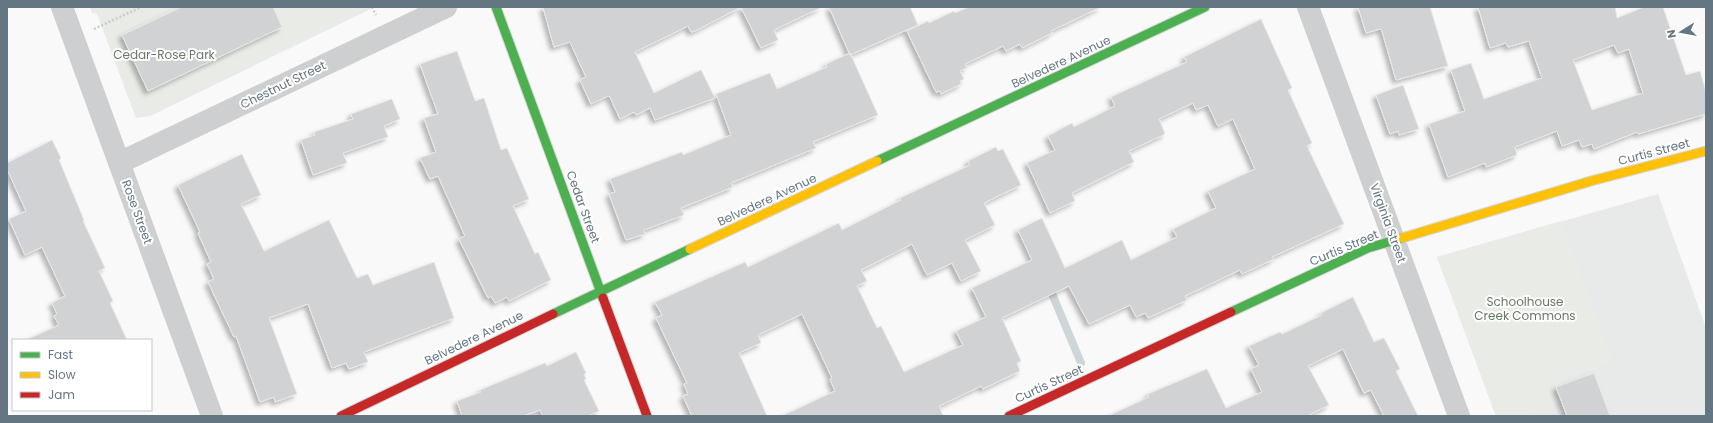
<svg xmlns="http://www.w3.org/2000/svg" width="1713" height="423" viewBox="0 0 1713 423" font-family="Poppins,sans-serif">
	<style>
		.built { fill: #e8e9e9 }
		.green { fill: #e8ebe6 }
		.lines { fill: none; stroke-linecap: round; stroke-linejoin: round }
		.stream { stroke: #ced6d9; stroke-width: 8 }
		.building { fill: #d0d2d3; stroke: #e8e8e8; fill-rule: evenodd; filter: url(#shadow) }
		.fast-casing { stroke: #d5d6d7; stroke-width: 11 }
		.slow-casing { stroke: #d5d6d7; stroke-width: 11 }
		.jam-casing { stroke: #d5d6d7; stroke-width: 11 }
		.path { stroke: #cbcccd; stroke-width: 2.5; stroke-dasharray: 2 2; stroke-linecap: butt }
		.street { stroke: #cecfd0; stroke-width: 22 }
		.fast { stroke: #4caf50; stroke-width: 9 }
		.slow { stroke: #ffc107; stroke-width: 9 }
		.jam { stroke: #c62828; stroke-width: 9 }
		.labels { text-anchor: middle; stroke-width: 4; stroke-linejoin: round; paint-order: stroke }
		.park-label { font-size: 12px; fill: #687a64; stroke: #fff }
		.street-label { font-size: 12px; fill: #657683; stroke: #fff }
	</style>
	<defs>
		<filter id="shadow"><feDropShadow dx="-3.5" dy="3.5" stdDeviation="2" flood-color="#0004"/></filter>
	</defs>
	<rect width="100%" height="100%" fill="#f9f9f9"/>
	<path class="built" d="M1658,194l48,134v88h-210l-59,-159z"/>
	<path class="green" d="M90,7h285l-225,109 -14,2 -39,-104 -5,-1z
		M1561,221l52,140 -53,18 7,21 -43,16h-28l-59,-159z"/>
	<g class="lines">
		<path class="stream" d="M1048,284l33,79"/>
	</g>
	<path class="building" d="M182,7h91l9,20 -134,64 -26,-56z
		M543,7h279l-48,23 4,10 -17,8 -20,-41 -46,24 -4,1 -3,-6 -53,26 19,41 47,-23 14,28 -60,22 -5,-12 -14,7 -2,-3 -14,7 -10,-22 -2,-1 -17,8 -11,-24 6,-3 -16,-35 -16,5z
		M829,7h81l8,18 -68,30z
		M969,7h132l-50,24 1,2 -30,15 -2,-4 -14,7 -3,-5 -38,18 2,4 -7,3 4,8 -4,2 1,3 -20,10 -1,-3 -4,1 -29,-61 21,-10 1,2 25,-12 1,2z
		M1358,7h72l18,59 -52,14 -14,-49 -2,-2 -14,4z
		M1478,7h137l2,11 27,-11h19l23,68 14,-4 6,21v22l-68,20 -1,-2 -43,17 -2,-5 -10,3 -3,-7 -17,6 -5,-15 -42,16 2,8 -31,12 -1,-4 -37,14 -19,-53 36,-13 -14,-41 20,-7 13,36 58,-21 -13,-37 -21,6 -2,-4 -16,5zM1614,45l4,8 11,-4 14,44 -51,17 -19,-50z
		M1261,19l31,69 -4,2 24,53 -5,3 37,78 -72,33 2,2 -32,15 -2,-4 -55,26 2,4 -39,18 -3,-5 -9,4 -6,-12 -41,19 -20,-38 -67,32 19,43 -4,2 3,8 -37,18 -2,-3 -42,20 4,10h-161l53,-25 -5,-12 2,-1 -30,-64 -44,21 3,8 -22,10 28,63h-75l-9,-20 5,-2 -4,-10 3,-1 -31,-65 6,-3 -7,-13 90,-40 3,5 91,-44 3,7 59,-30 -1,-2 70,-33 -2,-4 28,-14 2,4 5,-2 18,36 -37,18 11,22 -30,15 16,31 -20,10 -9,-18 -25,12 -15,-31 -51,26 6,11 -10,5 20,42 4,-2 23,46 59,-27 -7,-14 30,-14 -14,-29 60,-28 -14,-30 24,-12 23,50 57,-28 9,20 46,-23 -4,-8 43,-21 -8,-17 47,-22 -22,-50 -15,7 -10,-21 -12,5 -3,-7 -34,16 6,15 -36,17 5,11 -62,31 3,8 -25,12 -23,-50 28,-13 -7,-14 24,-13 2,4 41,-21 -4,-9 76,-35 -3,-5z
		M457,51l18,50 9,-3 17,52 6,-2 22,51 -16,7 22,48 3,-2 13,28 -42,21 -2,-4 -12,6 -4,-7 -3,2 -29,-59 6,-3 -27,-60 -8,3 -10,-21 16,-6 -12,-34 14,-4 -18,-50z
		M850,53l28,62 -65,27 3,6 -85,35 2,4 -52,21 3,7 -40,15 1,4 -19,6 -17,-46 6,-2 -5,-13 72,-27 1,3 48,-20 -15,-41 54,-21 7,16 50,-22 -1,-3z
		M1403,85l16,44 -20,6 -1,-4 -8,3 -14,-39z
		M392,99l8,20 -16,7 4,11 -45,16 4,10 -34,12 -12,-35 14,-5 -1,-3 39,-13 -2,-5z
		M52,140l9,18 -2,2 25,60 -1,1 22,47 -6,3 14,30 -3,2 17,37h-101l33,-15 -5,-9 3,-2 -5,-11 13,-7 -23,-49 -17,8 -16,-36 17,-8 -19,-42v-6z
		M242,154l19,41 -20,9 23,47 65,-31 28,58 11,-4 5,11 61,-23 20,56 -90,34 4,10 -19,7 -3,-6 -14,5 -24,-64 -39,14 28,76 -22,8 -1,-5 -14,5 -24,-66 -2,1 -26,-55 6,-3 -7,-15 4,-2 -13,-29 2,-1 -22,-47z
		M1353,297l21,45 10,-4 16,31 -4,2 22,45h-34l-13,-26 -7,3 -21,-44 -35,17 21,39 -22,11h-199l41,-19 -1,-3 59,-25 19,39 36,-16 -11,-23 8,-4 -10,-19 31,-14 2,2 40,-19 -1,-2z
		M576,352l10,21 -2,1 2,5 -2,1 15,31 -11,5h-45l-3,-6 -17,6h-61l-5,-15 24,-9 -1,-2 65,-27 2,3z
		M1594,373l16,43h-43l-11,-29z"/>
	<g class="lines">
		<defs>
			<path id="fast" d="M496,7l107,291
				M877,161l328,-154
				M1231,312l137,-64 34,-10
				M553,314l137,-65"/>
			<path id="slow" d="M1402,238l189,-57 115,-30
				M690,249l187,-88"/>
			<path id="jam" d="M603,298l44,118
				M341,416l212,-102
				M1009,416l222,-104"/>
		</defs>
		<use href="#fast" class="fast-casing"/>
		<use href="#slow" class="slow-casing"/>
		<use href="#jam" class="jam-casing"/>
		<path class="path" d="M372,7l4,8
			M94,29l47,-22"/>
		<path class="street" d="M62,7l150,409
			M1308,7l151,409
			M119,163l327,-156"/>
		<use href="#fast" class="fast"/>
		<use href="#slow" class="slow"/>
		<use href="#jam" class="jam"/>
	</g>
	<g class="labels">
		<g class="park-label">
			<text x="164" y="59">Cedar-Rose Park</text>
			<text x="1525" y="306">Schoolhouse<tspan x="1525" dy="14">Creek Commons</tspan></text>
		</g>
		<g class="street-label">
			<text transform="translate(1061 62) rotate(-25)" y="4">Belvedere Avenue</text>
			<text transform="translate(283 85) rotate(-26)" y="4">Chestnut Street</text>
			<text transform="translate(1654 152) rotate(-15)" y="4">Curtis Street</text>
			<text transform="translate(767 200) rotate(-25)" y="4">Belvedere Avenue</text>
			<text transform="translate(583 207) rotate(70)" y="4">Cedar Street</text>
			<text transform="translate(137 212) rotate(70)" y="4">Rose Street</text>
			<text transform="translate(1388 223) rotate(70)" y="4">Virginia Street</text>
			<text transform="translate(1344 248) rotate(-23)" y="4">Curtis Street</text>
			<text transform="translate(474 338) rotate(-26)" y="4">Belvedere Avenue</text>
			<text transform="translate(1049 384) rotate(-25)" y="4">Curtis Street</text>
		</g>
	</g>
	<rect width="1713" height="423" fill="none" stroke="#657683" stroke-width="16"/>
	<rect x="12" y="339" width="140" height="72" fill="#ffffff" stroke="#c1c8cd"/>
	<rect x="20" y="352" width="20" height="6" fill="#4caf50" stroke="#c1c8cd"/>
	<text x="48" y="359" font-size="12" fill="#657683">Fast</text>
	<rect x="20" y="372" width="20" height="6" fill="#ffc107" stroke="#c1c8cd"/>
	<text x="48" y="379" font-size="12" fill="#657683">Slow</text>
	<rect x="20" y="392" width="20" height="6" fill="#c62828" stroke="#c1c8cd"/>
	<text x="48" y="399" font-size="12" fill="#657683">Jam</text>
	<g transform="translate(1681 32) rotate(259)" stroke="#ffffff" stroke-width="3" paint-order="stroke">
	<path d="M0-3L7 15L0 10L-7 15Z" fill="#657683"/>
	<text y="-6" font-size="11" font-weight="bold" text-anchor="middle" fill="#657683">N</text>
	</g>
</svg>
